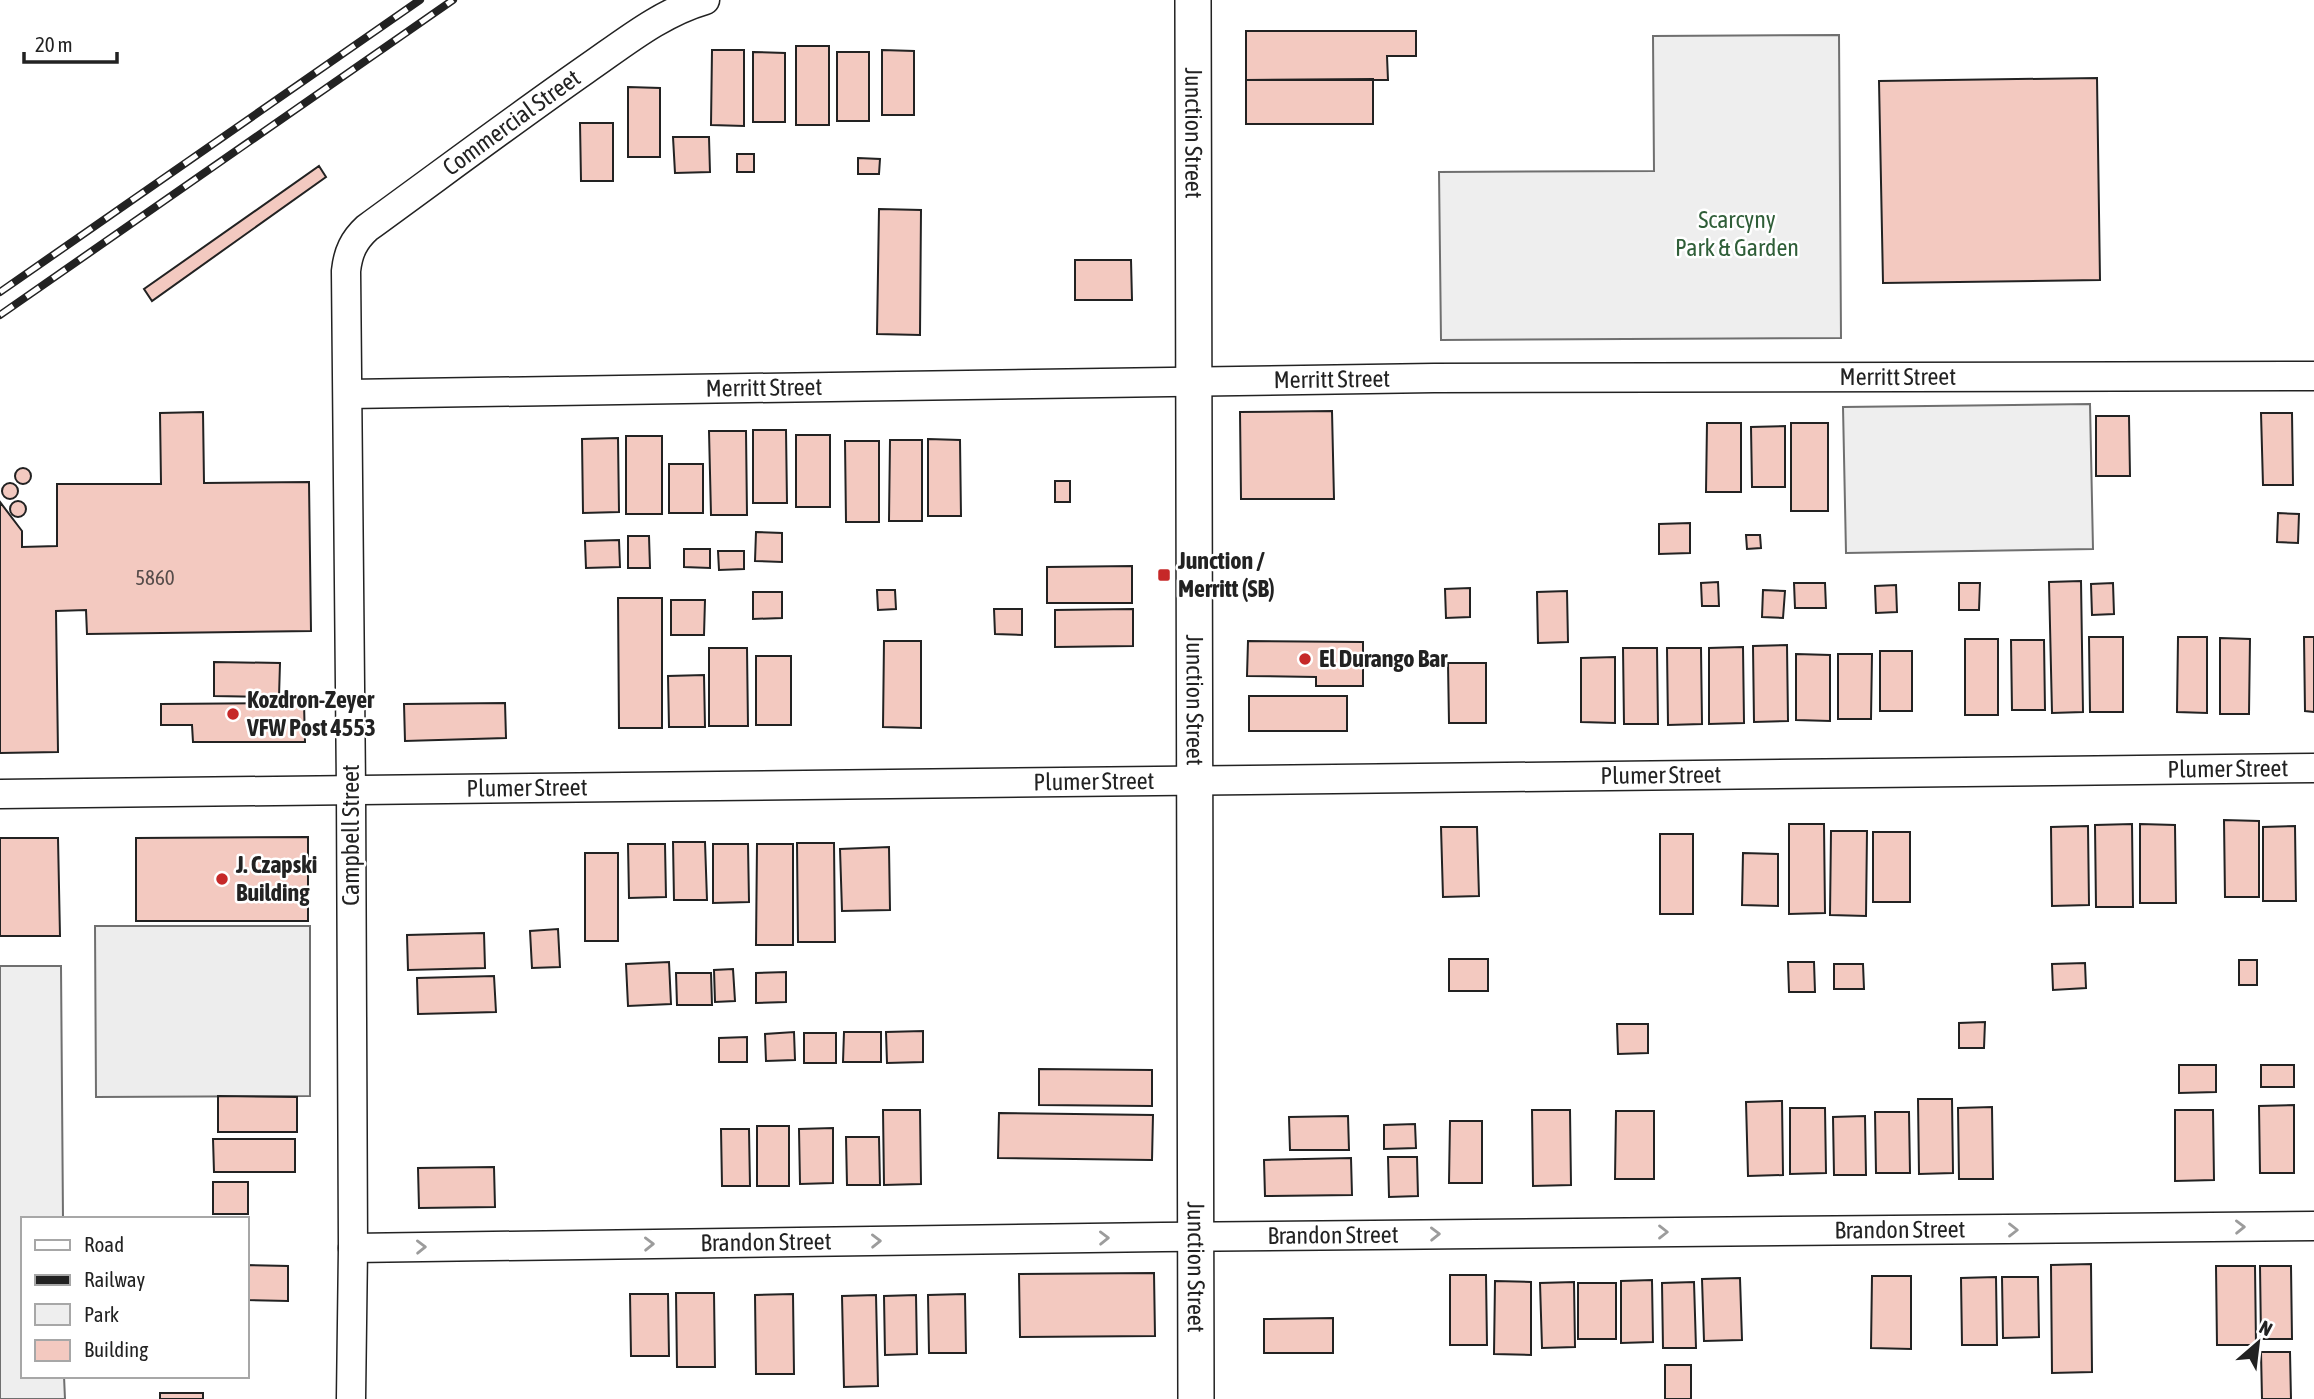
<svg xmlns="http://www.w3.org/2000/svg" width="2314" height="1399" viewBox="0 0 2314 1399" font-family="'Asap Condensed',sans-serif">
	<style>
		.green { fill: #eee; stroke: #6f6f6f; stroke-width: 2 }
		.parking { fill: #ededed; stroke: #6f6f6f; stroke-width: 2 }
		.building { fill: #f3c9c0; stroke: #222; stroke-width: 2 }
		.lines { fill: none; stroke-linecap: round; stroke-linejoin: round }
		.minor-casing { stroke: #222; stroke-width: 31 }
		.tertiary-casing { stroke: #222; stroke-width: 38 }
		.minor { stroke: #fff; stroke-width: 28 }
		.tertiary { stroke: #fff; stroke-width: 35 }
		.rail-casing { stroke: #222; stroke-width: 8 }
		.rail { stroke: #fff; stroke-width: 5; stroke-dasharray: 16; stroke-linecap: butt }
		.oneway { stroke: #9c9c9c }
		.poi-dot { fill: #c62828; stroke: #fff; stroke-width: 2.5 }
		.labels { text-anchor: middle; stroke-width: 5; stroke-linejoin: round; paint-order: stroke }
		.number-label { font-size: 21px; fill: #564c4a }
		.street-label { font-size: 24px; fill: #222; stroke: #fff }
		.park-label { font-size: 24px; fill: #2f5e38; stroke: #fff }
		.poi-label { font-size: 24px; font-weight: bold; fill: #222; stroke: #fff; text-anchor: start }
	</style>
	<rect width="100%" height="100%" fill="#fff"/>
	<path class="green" d="M1839,35l2,303 -400,2 -2,-168 215,-1 -1,-135z
		M2090,404l3,145 -247,4 -3,-146z
		M0,966h61l2,253h-40v157h41l1,23h-65z"/>
	<path class="parking" d="M95,926h215v170l-214,1z"/>
	<path class="building" d="M1246,31h170v25h-29l1,24h-142z
		M796,46h33v79h-33z
		M712,50h32v76l-33,-1z
		M882,50l32,1v64h-32z
		M753,52l32,1v69h-32z
		M837,52h32v69h-32z
		M2097,78l3,202 -217,3 -4,-202z
		M1373,79v45h-127v-44z
		M628,87l32,1v69h-32z
		M580,123h33v58h-32z
		M673,137h36l1,35 -35,1z
		M737,154h17v18h-17z
		M858,158l22,1 -1,15h-21z
		M319,166l7,11 -174,124 -8,-12z
		M879,209l42,1 -1,125 -43,-1z
		M1075,260h56l1,40h-57z
		M1332,411l2,88h-93l-1,-87z
		M203,412l1,71 105,-1 2,149 -224,3 -1,-24 -30,1 2,141 -58,1v-251l22,29v16l35,-1v-62h104l-1,-71z
		M2261,413h31l1,72h-30z
		M2096,416h33l1,60h-34z
		M1707,423h34v69h-35z
		M1791,423h37v88h-37z
		M1785,426v61h-33l-1,-60z
		M753,430h33l1,73h-34z
		M709,431h37l1,84h-36z
		M796,435h34v72h-34z
		M626,436h36v78h-36z
		M618,438l1,74 -36,1 -1,-74z
		M928,439l32,1 1,76h-33z
		M890,440h32v81h-33z
		M845,441h34v81h-33z
		M669,464h34v49h-34z
		M15 476a8 8 0 1 1 16 0a8 8 0 1 1-16 0Z
		M1055,481h15v21h-15z
		M2 491a8 8 0 1 1 16 0a8 8 0 1 1-16 0Z
		M10 509a8 8 0 1 1 16 0a8 8 0 1 1-16 0Z
		M2278,513l21,1 -1,29 -21,-1z
		M1690,523v30l-31,1v-30z
		M756,532l26,1v29l-27,-1z
		M1746,535h14l1,13 -14,1z
		M628,536h21l1,32h-22z
		M619,540l1,27 -34,1 -1,-27z
		M684,549h26v19l-26,-1z
		M718,551h26v18l-25,1z
		M1132,566v37h-85v-36z
		M2081,581l2,131 -31,1 -3,-131z
		M1718,582l1,24h-17l-1,-23z
		M1794,583h31l1,25h-31z
		M1959,583h21l-1,27h-20z
		M2113,583l1,31 -22,1 -1,-31z
		M1896,585l1,27 -21,1 -1,-27z
		M1470,588v29l-24,1 -1,-29z
		M877,590h18l1,19 -18,1z
		M1763,590l22,1 -2,27 -21,-1z
		M1567,591l1,51 -30,1 -1,-51z
		M753,592h29v26l-29,1z
		M618,598h44v130h-43z
		M671,600h34l-1,35h-33z
		M994,609h28v26l-27,-1z
		M1133,609v37l-78,1v-37z
		M2089,637h34v75h-33z
		M2178,637h29v76l-30,-1z
		M2304,637h10v75l-9,-1z
		M2220,638l30,1 -1,75h-29z
		M1965,639h33v76h-33z
		M2011,640h33l1,70h-33z
		M884,641h37v87l-38,-1z
		M1248,641l115,1v44h-47v-9l-69,-1z
		M1787,645l1,76 -34,1 -1,-76z
		M1743,647l1,76 -35,1v-76z
		M709,648h38l1,78h-39z
		M1623,648h34l1,76h-34z
		M1667,648h34l1,76 -34,1z
		M1880,651h32v60h-32z
		M1796,654l34,1v66l-34,-1z
		M1838,654h34l-1,65h-33z
		M756,656h35v69h-35z
		M1615,657v66l-34,-1v-64z
		M214,662l66,1 -1,34 -65,-1z
		M1448,663h38v60h-37z
		M704,675l1,52h-36l-1,-51z
		M1249,696h98v35h-98z
		M304,703l1,39h-112l-1,-17h-31v-21z
		M505,703l1,35 -101,3 -1,-37z
		M2224,820l35,1v76h-34z
		M1789,824h35l1,89 -36,1z
		M2132,824l1,83h-37l-1,-82z
		M2140,824l35,1 1,78h-36z
		M2088,826l1,79 -37,1 -1,-79z
		M2295,826l1,75h-33v-74z
		M1441,827h36l2,69 -36,1z
		M1831,831h36l-1,85 -36,-1z
		M1873,832h37v70h-37z
		M1660,834h33v80h-33z
		M308,837v84h-172v-83z
		M0,838h58l2,98h-60z
		M673,842h32l2,58h-33z
		M797,843h37l1,99h-37z
		M628,844h37l1,53 -37,1z
		M713,844h35l1,58 -36,1z
		M757,844h36v101h-37z
		M889,847l1,63 -48,1 -2,-62z
		M585,853h33v88h-33z
		M1743,853l35,1v52l-36,-1z
		M558,929l2,38 -28,1 -2,-37z
		M484,933l1,35 -77,2 -1,-35z
		M1449,959h39v32h-39z
		M2239,960h18v25h-18z
		M669,962l2,42 -43,2 -2,-42z
		M1788,962h26l1,30h-26z
		M2085,963l1,25 -33,2 -1,-26z
		M1834,964h29l1,25h-30z
		M733,969l2,32 -20,1 -1,-32z
		M786,972v30l-30,1v-30z
		M676,973h35l1,32h-35z
		M494,976l2,36 -78,2 -1,-36z
		M1985,1022l-1,26h-25v-25z
		M1617,1024h31v29l-30,1z
		M923,1031v31l-36,1 -1,-31z
		M794,1032l1,28 -29,1 -1,-27z
		M844,1032h37v30h-38z
		M804,1033h32v30h-32z
		M747,1037v25h-28v-24z
		M2179,1065h37v27l-37,1z
		M2261,1065h33v22h-33z
		M1039,1069l113,1v36l-113,-1z
		M218,1096l79,1v35h-79z
		M1918,1099h34l1,74 -34,1z
		M1782,1101l1,74 -35,1 -2,-74z
		M2294,1105v68h-34l-1,-67z
		M1992,1107l1,72h-34l-1,-71z
		M1790,1108h35l1,65 -36,1z
		M883,1110h37l1,74 -37,1z
		M1532,1110h38l1,75 -38,1z
		M2175,1110h38l1,70 -39,1z
		M1616,1111h38v68h-39z
		M1875,1112h34l1,61h-34z
		M999,1113l154,2 -1,45 -154,-2z
		M1348,1116l1,34h-59l-1,-33z
		M1865,1116l1,59h-32l-1,-58z
		M1450,1121h32v62h-33z
		M1415,1124l1,24 -32,1v-24z
		M757,1126h32v60h-32z
		M833,1128v55l-33,1 -1,-55z
		M721,1129h28l1,57h-28z
		M846,1137h33l1,48h-33z
		M213,1139h82v33h-81z
		M1388,1157h29l1,39 -29,1z
		M1351,1158l1,37 -87,1 -1,-36z
		M494,1167l1,40 -76,1 -1,-40z
		M213,1182h35v32h-35z
		M2091,1264l1,108 -40,1 -1,-108z
		M247,1265l41,1v35l-41,-1z
		M2216,1266h39l1,79h-39z
		M2260,1266h31l1,73h-31z
		M1154,1273l1,63 -135,1 -1,-63z
		M1450,1275h36l1,70h-37z
		M1872,1276h39v73l-40,-1z
		M1996,1277l1,68h-35l-1,-67z
		M2002,1277h36l1,60 -36,1z
		M1740,1278l2,62 -38,1 -2,-62z
		M1652,1280l1,62 -32,1v-62z
		M1495,1281l36,1v73l-37,-1z
		M1574,1282l1,65 -33,1 -2,-65z
		M1694,1282l2,66h-33l-1,-65z
		M1578,1283h38v56h-38z
		M676,1293h38l1,74h-38z
		M630,1294h38l1,62h-38z
		M793,1294l1,80h-38l-1,-79z
		M965,1294l1,59h-37l-1,-58z
		M876,1295l2,91 -34,1 -2,-91z
		M916,1295l1,59 -32,1 -1,-59z
		M1333,1318v35h-69v-34z
		M2261,1352h29l1,47h-29z
		M1665,1365h26v34h-26z
		M160,1393h43v6h-43z"/>
	<g class="lines">
		<defs>
			<g id="minor">
				<path id="s1" d="M348,394l1086,-16 880,-2"/>
				<path id="s2" d="M0,794l2314,-26"/>
				<path id="s3" d="M353,1248l809,-11 1152,-11"/>
				<path id="s4" d="M351,1399l2,-151 -2,-458 -5,-519c2,-19 8,-31 21,-43 73,-53 145,-107 218,-158 38,-26 75,-57 120,-70"/>
			</g>
			<g id="tertiary">
				<path id="s5" d="M1193,0l3,1399"/>
			</g>
		</defs>
		<use href="#minor" class="minor-casing"/>
		<use href="#tertiary" class="tertiary-casing"/>
		<use href="#minor" class="minor"/>
		<use href="#tertiary" class="tertiary"/>
		<defs>
			<path id="rail" d="M0,292l420,-292
				M0,315l453,-315"/>
		</defs>
		<use href="#rail" class="rail-casing"/>
		<use href="#rail" class="rail"/>
	</g>
	<defs><path id="oneway-chevron" d="M-2-3.5L2.5 0L-2 3.5" fill="none" stroke-width="1.6" stroke-linecap="round" stroke-linejoin="round" transform="scale(1.75)"/></defs>
	<g class="oneway">
		<use href="#oneway-chevron" transform="translate(2240 1227) rotate(-1)"/>
		<use href="#oneway-chevron" transform="translate(2013 1230)"/>
		<use href="#oneway-chevron" transform="translate(1663 1232)"/>
		<use href="#oneway-chevron" transform="translate(1435 1234) rotate(-1)"/>
		<use href="#oneway-chevron" transform="translate(1104 1238) rotate(-1)"/>
		<use href="#oneway-chevron" transform="translate(876 1241) rotate(-1)"/>
		<use href="#oneway-chevron" transform="translate(649 1244) rotate(-1)"/>
		<use href="#oneway-chevron" transform="translate(421 1247) rotate(-1)"/>
	</g>
	<g class="poi-dot">
		<rect x="1157" y="568" width="14" height="14" rx="3.5"/>
		<circle cx="1305" cy="659" r="7"/>
		<circle cx="233" cy="714" r="7"/>
		<circle cx="222" cy="879" r="7"/>
	</g>
	<g class="labels">
		<g class="number-label">
			<text x="155" y="585">5860</text>
		</g>
		<g class="street-label">
			<text dy="8" stroke="none"><textPath href="#s4" startOffset="1356">Commercial Street</textPath></text>
			<text dy="8" stroke="none"><textPath href="#s5" startOffset="133">Junction Street</textPath></text>
			<text dy="8" stroke="none"><textPath href="#s1" startOffset="1550">Merritt Street</textPath></text>
			<text dy="8" stroke="none"><textPath href="#s1" startOffset="984">Merritt Street</textPath></text>
			<text dy="8" stroke="none"><textPath href="#s1" startOffset="416">Merritt Street</textPath></text>
			<text dy="8" stroke="none"><textPath href="#s5" startOffset="700">Junction Street</textPath></text>
			<text dy="8" stroke="none"><textPath href="#s2" startOffset="2228">Plumer Street</textPath></text>
			<text dy="8" stroke="none"><textPath href="#s2" startOffset="1661">Plumer Street</textPath></text>
			<text dy="8" stroke="none"><textPath href="#s2" startOffset="1094">Plumer Street</textPath></text>
			<text dy="8" stroke="none"><textPath href="#s2" startOffset="527">Plumer Street</textPath></text>
			<text transform="translate(351 835) rotate(-90)" y="8">Campbell Street</text>
			<text dy="8" stroke="none"><textPath href="#s3" startOffset="1547">Brandon Street</textPath></text>
			<text dy="8" stroke="none"><textPath href="#s3" startOffset="980">Brandon Street</textPath></text>
			<text dy="8" stroke="none"><textPath href="#s3" startOffset="413">Brandon Street</textPath></text>
			<text dy="8" stroke="none"><textPath href="#s5" startOffset="1267">Junction Street</textPath></text>
		</g>
		<g class="park-label">
			<text x="1737" y="228">Scarcyny<tspan x="1737" dy="28">Park &amp; Garden</tspan></text>
		</g>
		<g class="poi-label">
			<text x="1178" y="569">Junction /<tspan x="1178" dy="28">Merritt (SB)</tspan></text>
			<text x="1319" y="667">El Durango Bar</text>
			<text x="247" y="708">Kozdron-Zeyer<tspan x="247" dy="28">VFW Post 4553</tspan></text>
			<text x="236" y="873">J. Czapski<tspan x="236" dy="28">Building</tspan></text>
		</g>
	</g>
	<rect x="21" y="1217" width="228" height="161" fill="#ffffff" stroke="#a7a7a7" stroke-width="2"/>
	<rect x="35" y="1240" width="35" height="10" fill="#ffffff" stroke="#a7a7a7" stroke-width="2"/>
	<text x="84" y="1252" font-size="21" fill="#222222">Road</text>
	<rect x="35" y="1275" width="35" height="10" fill="#222222" stroke="#a7a7a7" stroke-width="2"/>
	<text x="84" y="1287" font-size="21" fill="#222222">Railway</text>
	<rect x="35" y="1304" width="35" height="21" fill="#eeeeee" stroke="#a7a7a7" stroke-width="2"/>
	<text x="84" y="1322" font-size="21" fill="#222222">Park</text>
	<rect x="35" y="1340" width="35" height="21" fill="#f3c9c0" stroke="#a7a7a7" stroke-width="2"/>
	<text x="84" y="1357" font-size="21" fill="#222222">Building</text>
	<g transform="translate(2258 1343) rotate(28)" stroke="#ffffff" stroke-width="5" paint-order="stroke">
	<path d="M0-5L12 26L0 18L-12 26Z" fill="#222222"/>
	<text y="-10" font-size="19" font-weight="bold" text-anchor="middle" fill="#222222">N</text>
	</g>
	<path d="M24 52v10h93v-10" fill="none" stroke="#222222" stroke-width="3.5"/>
	<text x="35" y="52" font-size="21" fill="#222222" stroke="#ffffff" stroke-width="5" paint-order="stroke">20 m</text>
</svg>
